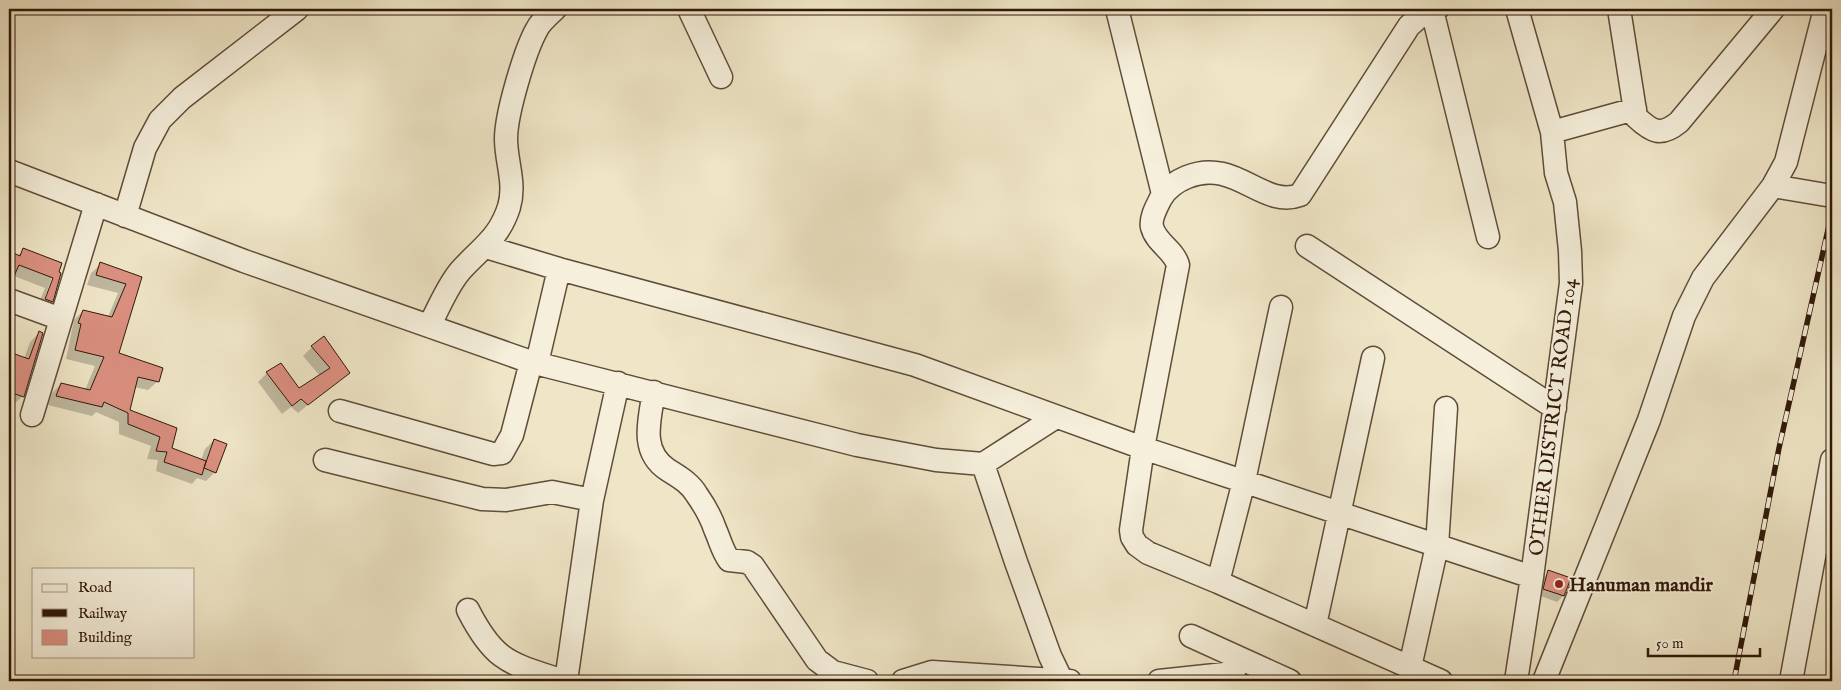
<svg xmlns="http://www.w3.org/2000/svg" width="1841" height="690" viewBox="0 0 1841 690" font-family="'IM FELL English',serif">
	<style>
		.shadow { fill: #0003; fill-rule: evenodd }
		.building { fill: #dc9081; stroke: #301809 }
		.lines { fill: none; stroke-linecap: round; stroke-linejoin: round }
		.minor-casing { stroke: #604c38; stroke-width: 25 }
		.minor { stroke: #f5efdb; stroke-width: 22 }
		.rail-casing { stroke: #301809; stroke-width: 5.5 }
		.rail { stroke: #f5efdb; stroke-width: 4; stroke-dasharray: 11; stroke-linecap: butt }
		.poi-dot { fill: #8f2418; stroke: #f5efdb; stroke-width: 2 }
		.labels { text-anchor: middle; stroke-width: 4; stroke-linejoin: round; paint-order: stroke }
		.street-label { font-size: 20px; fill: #301809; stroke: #f5efdb }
		.poi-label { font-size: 20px; font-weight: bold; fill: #301809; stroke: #f5efdb; text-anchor: start }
	</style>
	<rect width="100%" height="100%" fill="#efe6c7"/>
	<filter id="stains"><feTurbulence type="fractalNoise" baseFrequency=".004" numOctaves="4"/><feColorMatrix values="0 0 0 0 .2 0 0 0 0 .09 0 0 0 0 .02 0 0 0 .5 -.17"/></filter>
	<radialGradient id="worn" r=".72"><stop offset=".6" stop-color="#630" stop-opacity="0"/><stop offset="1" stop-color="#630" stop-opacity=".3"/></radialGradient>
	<path class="shadow" d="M24,250l36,14 -9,37 -9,10 -5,-3 8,-20 -31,-12 -5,11v-34l8,3zM52,277l2,1 -2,6 -8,21h-2z
		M101,264l39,13 -23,77 41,27 -10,9 -14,-3 -6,24 48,18 -5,20 30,11 4,-11 9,-9 1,32 -9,9 -9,-3 -5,6 -36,-13 2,-11 -11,-1 4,-13 -32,-12v-12l-23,-10 -4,4 -44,-11 4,-12 9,-9 24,6 10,-24 -29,-7 8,-39 9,-9 25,6 10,-24 -31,-8 4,-12z
		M39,333l-16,63 -10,9 -4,-1v-51l15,6 6,-17z
		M312,347l36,25 -50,41 -7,-6 -9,7 -24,-32 9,-9 32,17 21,-14 -17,-20z
		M1549,572l20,7 -6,17 -6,6 -19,-7 5,-17z"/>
	<path class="building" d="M23,248l39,15 -3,9 2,1 -8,29 -8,-3 8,-21 -34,-13 -10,22v-36l11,5z
		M100,262l42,15 -23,76 44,15 -4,14 -21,-5 -8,33 47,18 -5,20 34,13 -4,14 -38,-13 3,-10 -11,-1 4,-14 -32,-13v-11l-24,-11 -2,5 -46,-11 5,-13 29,7 14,-33 -29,-7 6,-26 -3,-1 5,-13 29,7 14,-33 -30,-9z
		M39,331l4,2 -19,64 -15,-5v-40l20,7z
		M324,336l26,37 -42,32 -7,-6 -9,7 -26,-34 15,-9 18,25 31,-20 -19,-22z
		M214,439l13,5 -11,29 -12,-5z
		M1548,570l23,8 -7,18 -21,-7z"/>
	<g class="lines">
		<defs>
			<path id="minor" d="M689,9l32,68
				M1117,9l46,185
				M1437,9l-19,9 -9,8 -109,169c-38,14 -65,-38 -113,-18 -10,4 -20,11 -26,21 -4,8 -11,20 -9,29 4,16 22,23 26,38l-35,183 -12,82 1,7 5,8 11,8 70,29 223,99
				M1619,9l17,108c16,15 25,20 43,5l94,-113
				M1432,10l56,227
				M1552,132l83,-23
				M9,171l235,90 287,101 326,83 79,15 47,4 73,-47
				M1773,186l59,10
				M125,216l20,-68 15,-28 22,-22 115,-89
				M1307,246l248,162
				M486,247l73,22 356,96 228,83 389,129
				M9,300l52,19
				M429,326c10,-18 18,-40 32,-56 21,-23 38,-32 48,-63 7,-24 -3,-45 -3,-68 0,-25 19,-89 31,-110 4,-8 12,-14 18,-20
				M537,363l22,-94
				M654,392c-5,29 -14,60 14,78 11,7 22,13 29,25 7,10 14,22 18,34 5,11 7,21 14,31l18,2 6,4 64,94 16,12 34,9
				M340,411l153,43 9,-1 10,-18 19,-73
				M32,415l64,-211
				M325,460l157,39 24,1 46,-8 40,8
				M983,464l33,98 34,94 12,25
				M1218,582l26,-101 37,-174
				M468,610c27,53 42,53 95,71
				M1315,625l58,-267
				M1191,636l99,45
				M1410,667l27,-121 9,-138
				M566,681l26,-181 26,-117
				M903,681l29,-9 138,9
				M1159,681l75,-8
				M1516,681l16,-104 39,-294 -1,-32 -5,-49 -9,-29 -4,-41 -35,-123
				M1544,681l105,-261 35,-104 19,-38 70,-92 13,-24 39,-153
				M1791,681l41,-221"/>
		</defs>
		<use href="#minor" class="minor-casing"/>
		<use href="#minor" class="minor"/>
		<defs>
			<path id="rail" d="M1734,681l45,-233 53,-236"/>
		</defs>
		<use href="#rail" class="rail-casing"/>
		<use href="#rail" class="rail"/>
	</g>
	<circle class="poi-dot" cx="1559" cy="584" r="5"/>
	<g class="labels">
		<g class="street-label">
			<text transform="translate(1552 417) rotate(-83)" y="7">OTHER DISTRICT ROAD 104</text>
		</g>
		<g class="poi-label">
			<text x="1569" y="591">Hanuman mandir</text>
		</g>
	</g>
	<rect width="1841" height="690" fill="none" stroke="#efe6c7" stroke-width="30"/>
	<rect x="10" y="10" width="1821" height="670" fill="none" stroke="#301809" stroke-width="2.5"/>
	<rect x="15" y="15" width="1811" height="660" fill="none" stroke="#301809"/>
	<rect x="32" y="568" width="162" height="90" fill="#f5efdb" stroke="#a69987"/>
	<rect x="42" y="584" width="25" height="8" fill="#f5efdb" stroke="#a69987"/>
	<text x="78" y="592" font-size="15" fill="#301809">Road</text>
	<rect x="42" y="609" width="25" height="8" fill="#301809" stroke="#a69987"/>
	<text x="78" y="618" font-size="15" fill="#301809">Railway</text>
	<rect x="42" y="630" width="25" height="15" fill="#dc9081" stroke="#a69987"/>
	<text x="78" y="642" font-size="15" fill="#301809">Building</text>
	<path d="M1648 648v8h112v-8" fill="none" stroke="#301809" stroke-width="2.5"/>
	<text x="1656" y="648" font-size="15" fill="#301809" stroke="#f5efdb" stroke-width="4" paint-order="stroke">50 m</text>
	<rect width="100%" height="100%" filter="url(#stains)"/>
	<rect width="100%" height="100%" fill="url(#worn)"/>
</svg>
